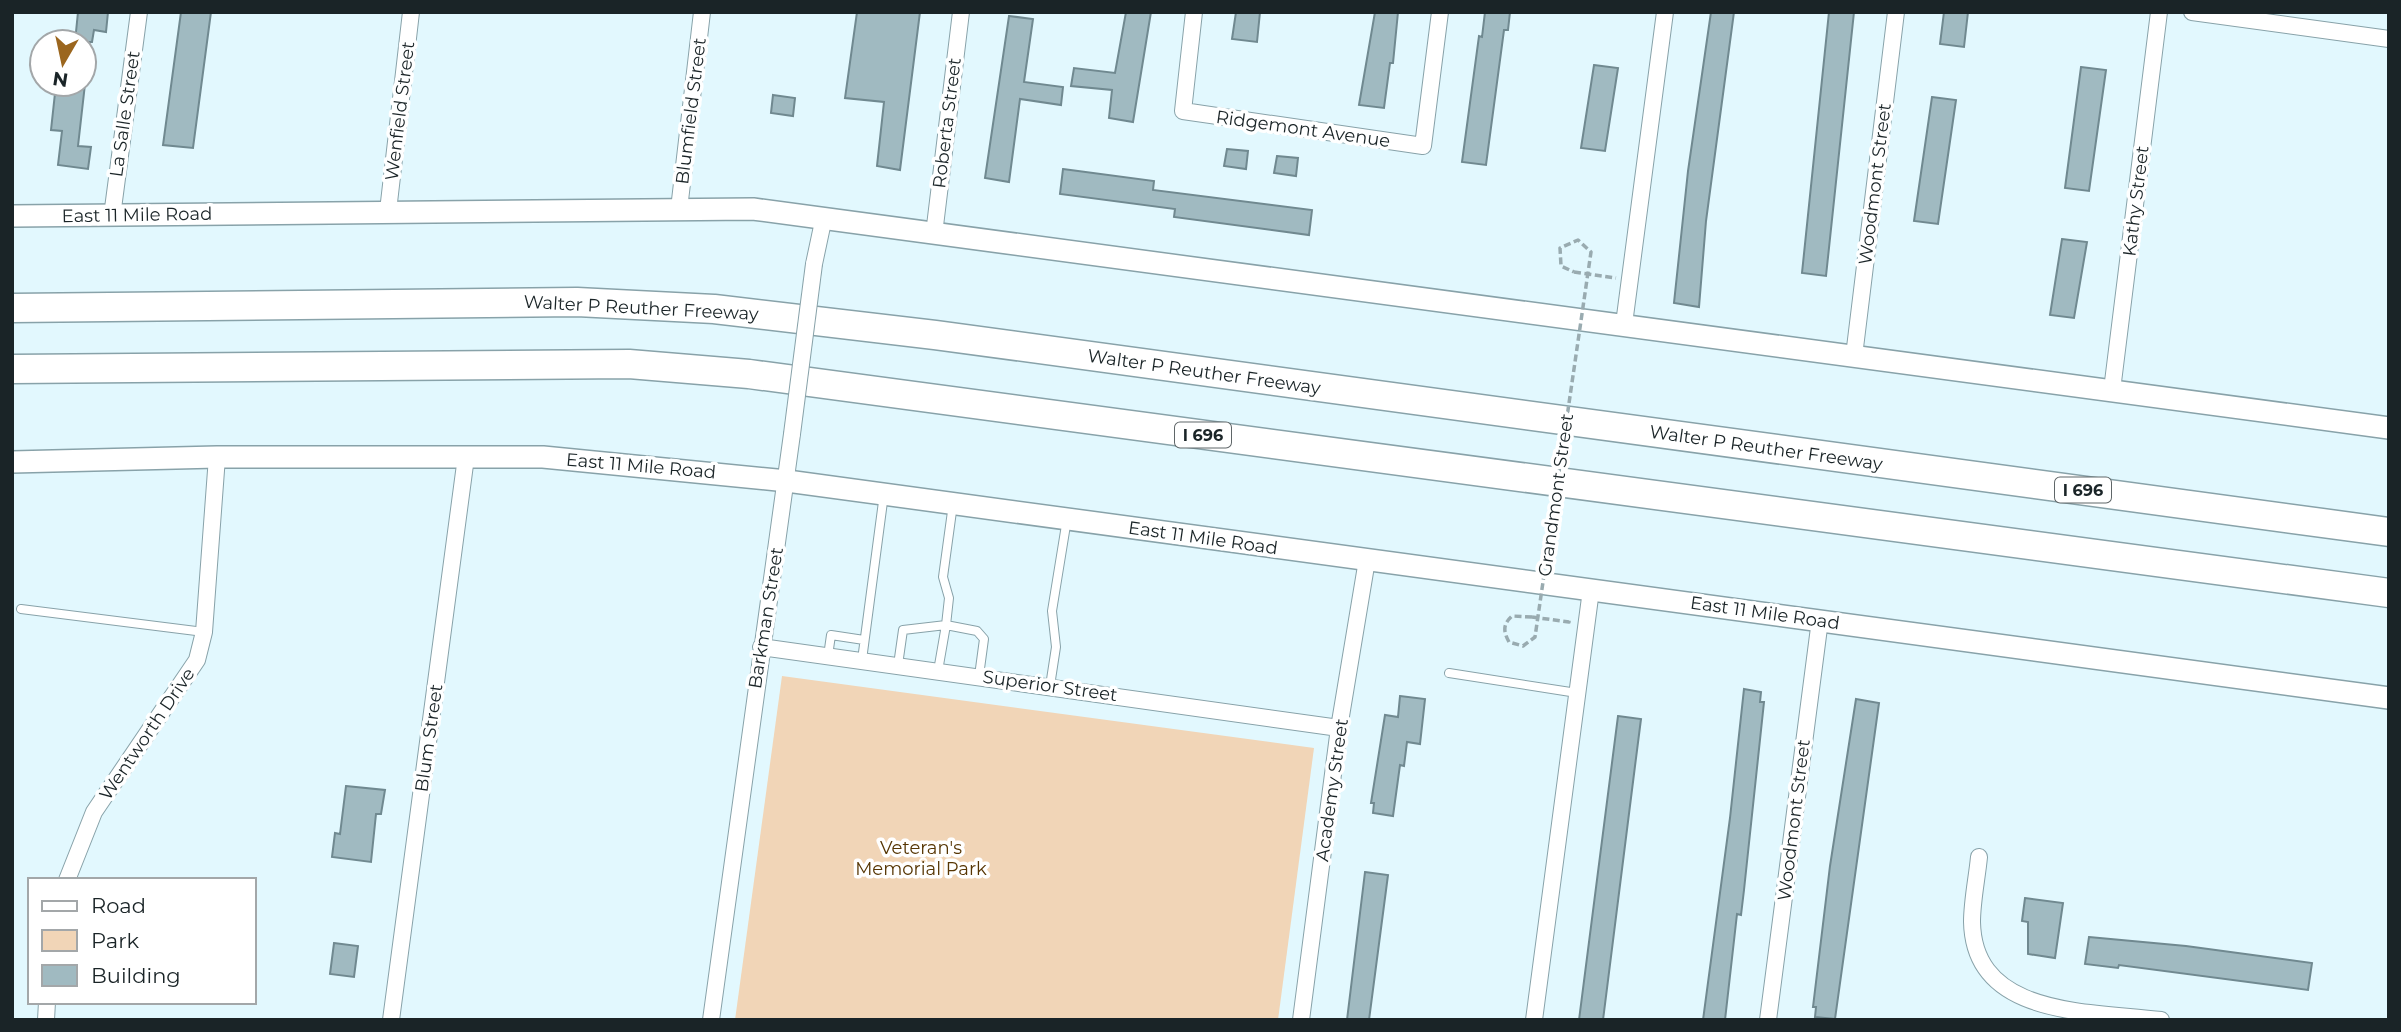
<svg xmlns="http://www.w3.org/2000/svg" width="2401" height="1032" viewBox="0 0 2401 1032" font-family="Montserrat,sans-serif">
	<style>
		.green { fill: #f1d5b7 }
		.building { fill: #a0bac1; stroke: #708990; stroke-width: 2 }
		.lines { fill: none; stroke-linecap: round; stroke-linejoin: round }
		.service-casing { stroke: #88a2a9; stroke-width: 10 }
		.minor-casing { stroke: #88a2a9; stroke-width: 18 }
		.secondary-casing { stroke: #88a2a9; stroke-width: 24 }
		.motorway-casing { stroke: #88a2a9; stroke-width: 31 }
		.path { stroke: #99abb0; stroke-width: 3.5; stroke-dasharray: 7 3.5; stroke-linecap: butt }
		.service { stroke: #fff; stroke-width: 8 }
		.minor { stroke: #fff; stroke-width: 16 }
		.secondary { stroke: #fff; stroke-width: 21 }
		.motorway { stroke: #fff; stroke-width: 28 }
		.minor-bridge-casing { stroke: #88a2a9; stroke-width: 18; stroke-linecap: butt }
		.path-bridge { stroke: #99abb0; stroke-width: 3.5; stroke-dasharray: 7 3.5; stroke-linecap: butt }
		.minor-bridge { stroke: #fff; stroke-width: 16 }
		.labels { text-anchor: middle; stroke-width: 7; stroke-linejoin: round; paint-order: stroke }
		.shield { fill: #fff; stroke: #5f6668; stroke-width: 2 }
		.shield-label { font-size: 16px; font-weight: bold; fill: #1a2427 }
		.street-label { font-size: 18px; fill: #1a2427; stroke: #fff }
		.park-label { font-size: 18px; fill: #563503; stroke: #fff }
	</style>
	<rect width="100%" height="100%" fill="#e2f8fe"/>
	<path class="green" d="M782,676l532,72 -36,272h-543z"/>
	<path class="building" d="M78,12h30l-2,20 -12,-2 -2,12h-17z
		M181,12h30l-18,136 -30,-3z
		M857,12h63l-20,158 -23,-4 7,-64 -39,-4z
		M1126,12h25l-18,110 -24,-4 3,-28 -41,-4 3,-18 41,5z
		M1236,12h24l-3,30 -25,-3z
		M1375,12h23l-5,51h-3l-6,45 -25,-3z
		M1485,12h25l-2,18h-4l-18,135 -24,-3 17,-126 3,1z
		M1711,12h23l-28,209 -7,86 -25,-4 14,-132z
		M1829,12h25l-28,264 -24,-3z
		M1944,12h24l-4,35 -24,-3z
		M1009,16l24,3 -9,63 39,5 -2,18 -41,-6 -11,83 -24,-4z
		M1594,65l24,3 -13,83 -24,-3z
		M2081,67l25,3 -17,121 -24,-3z
		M56,84h29l-7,62 13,1 -3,22 -30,-4 4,-34 -11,-1z
		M773,95l22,3 -2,18 -22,-3z
		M1932,97l24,3 -18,124 -24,-3z
		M1227,149l21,2 -2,18 -22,-3z
		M1277,156l21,2 -2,18 -22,-3z
		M1063,169l91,12 -1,9 159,20 -3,25 -135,-18 1,-8 -115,-15z
		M2062,239l25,3 -13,76 -24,-3z
		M1744,689l17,3 -1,10h4l-20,188 -3,25 -4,-1 -12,106h-22l27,-202z
		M1400,696l25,3 -5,45 -13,-2 -3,24 -4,-1 -7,51 -20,-3 1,-10h-3l14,-88 13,2z
		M1856,699l23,4 -44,316 -20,-2 1,-10h-3l17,-141z
		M1618,716l23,3 -6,47 -32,254h-24z
		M346,786l39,4 -4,24h-5l-5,48 -39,-5 3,-24 5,1z
		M1365,872l23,3 -19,145h-22z
		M2025,898l38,5 -8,55 -27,-4v-32l-6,-1z
		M2089,937l97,9 126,17 -4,27 -189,-25 -1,3 -33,-4z
		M334,943l24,3 -4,31 -24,-3z"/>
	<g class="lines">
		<defs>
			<path id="service" d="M21,609l183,23
				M828,656l3,-21 33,5
				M862,660l22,-166
				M898,665l5,-35 43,-5 3,-27 -6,-21 10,-73
				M938,671l8,-46 31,6 7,8 -5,37
				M1449,673l128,20
				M1050,686l6,-39 -4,-36 15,-92"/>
			<path id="minor" d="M1194,12l-11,99 240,35 17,-134
				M2192,12l197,27
				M679,209l23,-197
				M388,211l23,-199
				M112,216l27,-204
				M934,234l27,-222
				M814,264l10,-47
				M1624,324l41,-312
				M1854,356l42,-344
				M2112,390l47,-378
				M761,647l578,81
				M1979,857c-2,21 -7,44 -7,65 2,96 119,89 189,98
				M67,880l27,-68 103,-152 7,-28 13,-175
				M46,1020l1,-18
				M391,1020l75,-563
				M711,1020l81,-586
				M1301,1020l38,-292 28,-168
				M1534,1020l57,-430
				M1768,1020l52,-400"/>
			<path id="secondary" d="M12,216l741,-7 1636,219
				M12,462l205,-5h326l244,24 1602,217"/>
			<path id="motorway" d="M12,308l565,-6 137,7 221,26 1454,197
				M12,369l617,-5 120,10 1640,219"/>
		</defs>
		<use href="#service" class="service-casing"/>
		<use href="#minor" class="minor-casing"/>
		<use href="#secondary" class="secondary-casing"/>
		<use href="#motorway" class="motorway-casing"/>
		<path class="path" d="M1574,272l42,6
			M1532,617l37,5v-3"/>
		<use href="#service" class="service"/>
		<use href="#minor" class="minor"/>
		<use href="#secondary" class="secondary"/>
		<use href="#motorway" class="motorway"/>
		<defs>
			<path id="minor-bridge" d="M792,434l22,-170"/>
		</defs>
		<use href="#minor-bridge" class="minor-bridge-casing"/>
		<path class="path-bridge" d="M1532,617l-20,-1c-9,8 -9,15 -3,26l14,4 12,-9 56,-385 -13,-12 -18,8 1,18 13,6"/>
		<use href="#minor-bridge" class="minor-bridge"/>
	</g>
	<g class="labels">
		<g class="shield">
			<rect x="1175" y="422.5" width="56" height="25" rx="5"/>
			<rect x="2055" y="477.5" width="56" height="25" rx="5"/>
		</g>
		<g class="shield-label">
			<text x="1203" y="441">I 696</text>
			<text x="2083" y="496">I 696</text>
		</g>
		<g class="street-label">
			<text transform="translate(400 111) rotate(-83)" y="6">Wenfield Street</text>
			<text transform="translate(691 111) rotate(-83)" y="6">Blumfield Street</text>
			<text transform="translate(125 114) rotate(-82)" y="6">La Salle Street</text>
			<text transform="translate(947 123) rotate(-83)" y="6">Roberta Street</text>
			<text transform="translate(1303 129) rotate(8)" y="6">Ridgemont Avenue</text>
			<text transform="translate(1875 184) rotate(-83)" y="6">Woodmont Street</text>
			<text transform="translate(2136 201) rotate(-83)" y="6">Kathy Street</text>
			<text transform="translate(137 215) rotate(-1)" y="6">East 11 Mile Road</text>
			<text transform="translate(641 308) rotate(3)" y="6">Walter P Reuther Freeway</text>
			<text transform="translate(1204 372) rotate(8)" y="6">Walter P Reuther Freeway</text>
			<text transform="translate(1766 448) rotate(8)" y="6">Walter P Reuther Freeway</text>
			<text transform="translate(641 466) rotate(5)" y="6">East 11 Mile Road</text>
			<text transform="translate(1556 495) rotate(-82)" y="6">Grandmont Street</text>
			<text transform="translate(1203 538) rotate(8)" y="6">East 11 Mile Road</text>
			<text transform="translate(1765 613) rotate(8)" y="6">East 11 Mile Road</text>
			<text transform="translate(766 618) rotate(-81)" y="6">Barkman Street</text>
			<text transform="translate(1050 686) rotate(8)" y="6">Superior Street</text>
			<text transform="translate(147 734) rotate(-56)" y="6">Wentworth Drive</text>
			<text transform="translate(429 738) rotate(-82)" y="6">Blum Street</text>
			<text transform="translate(1332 790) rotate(-82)" y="6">Academy Street</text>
			<text transform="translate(1794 820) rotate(-83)" y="6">Woodmont Street</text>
		</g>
		<g class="park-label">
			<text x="921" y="854">Veteran's<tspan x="921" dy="21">Memorial Park</tspan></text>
		</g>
	</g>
	<rect width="2401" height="1032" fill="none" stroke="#1a2427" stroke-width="28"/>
	<rect x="28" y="878" width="228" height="126" fill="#ffffff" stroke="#a3a7a9" stroke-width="2"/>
	<rect x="42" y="901" width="35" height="10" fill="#ffffff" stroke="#a3a7a9" stroke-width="2"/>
	<text x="91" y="913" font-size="21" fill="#1a2427">Road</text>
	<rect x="42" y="930" width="35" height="21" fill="#f1d5b7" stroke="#a3a7a9" stroke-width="2"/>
	<text x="91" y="948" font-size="21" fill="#1a2427">Park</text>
	<rect x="42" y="965" width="35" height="21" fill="#a0bac1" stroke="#a3a7a9" stroke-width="2"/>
	<text x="91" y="983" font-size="21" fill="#1a2427">Building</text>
	<g transform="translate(63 63) rotate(189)"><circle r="33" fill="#ffffff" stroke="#a3a7a9" stroke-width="2"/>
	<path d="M0-5L12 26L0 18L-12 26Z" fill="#9b661e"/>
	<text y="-10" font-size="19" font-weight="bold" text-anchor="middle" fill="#1a2427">N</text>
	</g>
</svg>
